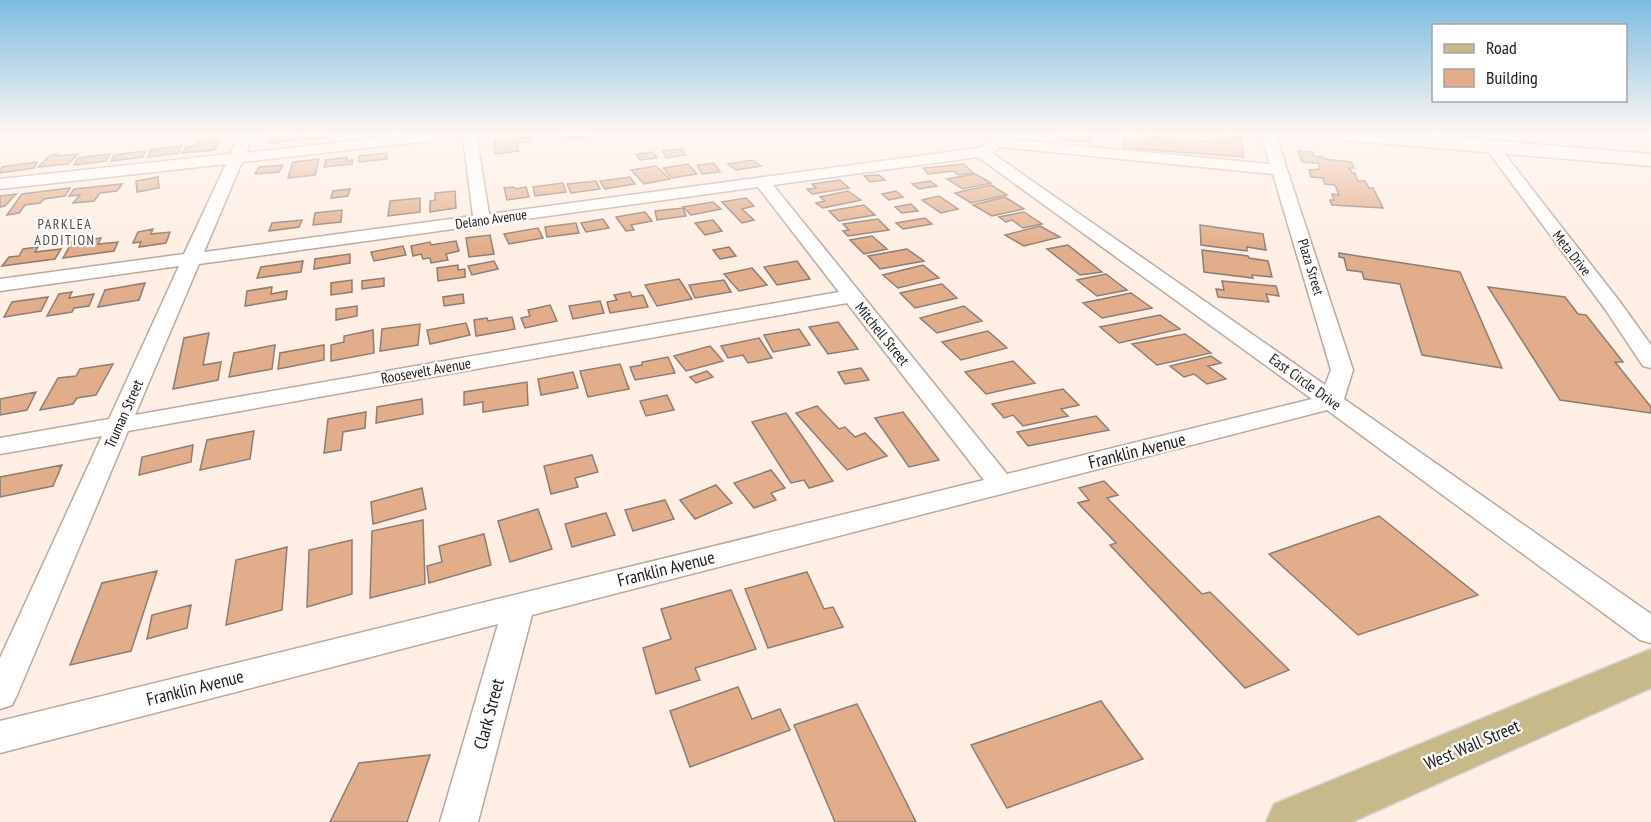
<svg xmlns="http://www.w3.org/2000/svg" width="1651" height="822" viewBox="0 0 1651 822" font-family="'PT Sans Narrow',sans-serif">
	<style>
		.building { fill: #e2ad8a; stroke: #8c7d74; stroke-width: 1.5 }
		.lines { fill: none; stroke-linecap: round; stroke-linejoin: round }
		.street-casing { stroke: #b8a99e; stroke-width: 3 }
		.secondary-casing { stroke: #b8a99e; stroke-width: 3 }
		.primary-casing { stroke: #d6d5d5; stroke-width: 3 }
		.street { fill: #fff; fill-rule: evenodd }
		.secondary { fill: #fff; fill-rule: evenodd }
		.primary { fill: #c8b98a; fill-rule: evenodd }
		.labels { text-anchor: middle; stroke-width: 4.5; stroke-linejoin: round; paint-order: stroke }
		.far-street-label { font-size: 14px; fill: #1e1814; stroke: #fff }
		.far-neighbourhood-label { font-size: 14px; letter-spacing: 1.5px; fill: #53463d; stroke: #fff }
		.street-label { font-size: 15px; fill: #1e1814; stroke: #fff }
		.near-street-label { font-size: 18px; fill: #1e1814; stroke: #fff }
	</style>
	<rect width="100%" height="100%" fill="#feeee3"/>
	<path class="building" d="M271,133h24l-1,7 -25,3z
		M325,133l-1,5 -25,2 2,-6z
		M567,133h30l-1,4 -31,2z
		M1091,133l-1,9 -30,-2 1,-7z
		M1125,134l92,8v-7l23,2 4,20 -120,-9z
		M529,137l1,4 -13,2 2,8 -24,3 -1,-14z
		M216,139l-3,4h5l-4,7 -32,3 4,-6 9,-1 4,-5z
		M181,146l-2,7 -31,4 2,-7z
		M682,149l4,6 -20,3 -3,-7z
		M145,151l-2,6 -32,4 3,-6z
		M1298,151l15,1 1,4 9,1 1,2 27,3 3,6h-5l3,5h3l3,8h7l4,7h4l10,20 -51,-3 -2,-5h4l-2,-6 7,1 -4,-10 -10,-1 -2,-6 -12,-1 -2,-7 11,-1 -2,-6 -16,-1z
		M653,152l4,6 -17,2 -4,-6z
		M387,153v6l-28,3v-6z
		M58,154l-2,2 22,-2 -10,10 -30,3 13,-12z
		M110,154l-4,7 -32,4 4,-7z
		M347,157v4l6,-1 -1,4 -28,3 2,-7z
		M319,159l-4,16 -27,3 5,-16z
		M753,160l8,6 -25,4 -8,-6z
		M37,162l-3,6 -34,5 2,-6z
		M714,163l6,9 -18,2 -5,-9z
		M688,164l9,10 -25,4 -9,-10z
		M964,164l9,9 -15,2 -4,-4 -26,3 -5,-6z
		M283,165l-4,7 -24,2 4,-7z
		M656,166l14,13 -26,5 -13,-14z
		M975,174l16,9 -28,6 -16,-10z
		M879,175l6,5 -15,2 -6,-6z
		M158,177l1,11 -22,4 -1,-11z
		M630,177l5,7 -30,5 -5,-8z
		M840,180l9,8 -37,6 -5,-5 9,-1 -4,-4z
		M596,181l4,8 -29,4 -4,-9z
		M930,181l7,5 -18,3 -7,-5z
		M563,183l3,9 -31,4 -2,-9z
		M122,184l-5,7 -17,2 -6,8 -21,2 7,-8 -11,1 5,-7z
		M991,185l16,10 -36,8 -16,-10z
		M514,187l1,2 11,-2 3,10 -22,3 -3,-12z
		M70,188l-5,8 -21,3 -4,4 -15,2 -6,8 -12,2 15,-21z
		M350,189l-2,7 -17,2 2,-7z
		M455,191l1,17 -26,4v-11l5,-1v-7z
		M848,191l13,9 -38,8 -7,-5 9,-2 -5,-4z
		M896,191l7,6 -14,3 -7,-6z
		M16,194l-11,12 -5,1v-11z
		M939,196l19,13 -17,4 -19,-13z
		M1005,197l19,12 -32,7 -19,-11z
		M420,198v14l-32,4 2,-15z
		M746,198l8,8 -12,3 12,11 -12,3 -20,-21z
		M713,202l8,7 -30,6 -8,-8z
		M911,204l7,7 -16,2 -7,-6z
		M864,205l11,10 -36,6 -10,-10z
		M683,208l3,8 -29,4 -2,-9z
		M342,210l-1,12 -28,3 2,-12z
		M645,212l7,9 -21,4 3,5 -8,1 -10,-14z
		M1024,212l18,12 -19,4 -11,-8 -6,2 -7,-5z
		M925,218l7,6 -29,5 -7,-6z
		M603,219l6,9 -23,4 -5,-9z
		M878,219l11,11 -41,6 -5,-5 6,-1 -6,-6z
		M302,220l-3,7 -30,4 3,-8z
		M713,220l9,11 -17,4 -10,-12z
		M576,223l3,10 -32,4 -2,-10z
		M1200,225l63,9 3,16 -19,-3v4l-46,-6z
		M1040,226l20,11 -36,9 -19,-11z
		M538,228l5,10 -34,6 -5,-10z
		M153,229l-2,5 19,-2 -4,11 -27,4 2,-5 -8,1 5,-11z
		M490,235l4,19 -25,3 -3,-19z
		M872,236l15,13 -23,5 -14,-14z
		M101,238l-3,6 20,-2 -4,9 -51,7 9,-16z
		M456,241l3,10 -13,3 2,6 -17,3 -1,-5 -7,1 -2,-5 -8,2 -2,-10 19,-4 1,3z
		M1068,245l34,27 -22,3 -33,-26z
		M403,246l3,9 -32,6 -3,-9z
		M38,247l-3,5 26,-3 -6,10 -53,7 7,-9 10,-1 4,-7z
		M729,247l7,9 -16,3 -7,-9z
		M907,249l17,12 -44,8 -12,-13z
		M1202,250l46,6 1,2 19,3 4,16 -20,-2 1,3 -49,-6z
		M1339,253l121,19 42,96 -80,-13 -22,-71 -36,-5 -2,-7 -15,-2 -3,-12 -5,-1z
		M350,254v9l-36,6 1,-10z
		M303,261l-2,11 -44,6 4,-11z
		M494,261l4,8 -26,6 -4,-9z
		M797,261l13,18 -33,6 -13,-18z
		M458,265v5l7,-1v8l-27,4 -1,-13z
		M923,265l16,13 -41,10 -15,-13z
		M752,268l15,17 -28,6 -15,-17z
		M1106,274l21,16 -30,6 -20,-16z
		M384,278v8l-22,3v-8z
		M679,279l13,20 -35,7 -12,-21z
		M352,280v12l-21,3v-12z
		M724,280l7,12 -36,6 -6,-13z
		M1222,281l54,5 3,10 -13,-2 3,8 -51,-5 -2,-8 8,1z
		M145,283l-6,17 -41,7 7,-17z
		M942,284l15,14 -42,10 -15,-15z
		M272,287l-1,7 16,-3 -1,8 -41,7 2,-15z
		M1488,287l77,10 13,17 8,1 37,47h-8l36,45v6l-91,-13z
		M72,292l-3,6 25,-4 -5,12 -15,2 -2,4 -25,4 12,-22z
		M630,292l2,5 11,-2 5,12 -38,6 -3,-11 10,-2 -3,-5z
		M1131,293l21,15 -50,10 -19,-15z
		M463,294l1,9 -20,3 -1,-9z
		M48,297l-7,14 -37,6 8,-15z
		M600,301l4,12 -31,6 -4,-13z
		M550,305l7,16 -32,7 -4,-10 9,-2 -2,-6z
		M357,306v10l-21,4v-11z
		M964,306l18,15 -45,12 -17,-15z
		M1160,315l20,14 -61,14 -19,-16z
		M512,317l3,12 -39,7 -2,-16 13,-2 1,3z
		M838,322l20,27 -30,5 -19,-27z
		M466,323l4,12 -40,9 -3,-14z
		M420,324l-2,21 -38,6 2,-22z
		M799,329l11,16 -37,7 -9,-17z
		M373,330l1,23 -43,8v-16l13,-3v-6z
		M988,331l19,17 -46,12 -19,-18z
		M209,333l-6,32 18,-3 -3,18 -45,9 11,-51z
		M1185,334l26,19 -54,12 -25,-21z
		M759,338l13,20 -24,5 -5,-8 -15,3 -7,-12z
		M275,345l-3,24 -43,8 5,-24z
		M324,345v15l-46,9 2,-16z
		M710,346l13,15 -37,10 -12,-15z
		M1211,356l10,7 -13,3 18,13 -19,5 -13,-10 -10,3 -14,-11z
		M668,357l7,16 -40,7 -5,-13 12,-2v-3z
		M1013,361l22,22 -49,11 -21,-22z
		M113,364l-17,31 -19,3 -4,6 -33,6 18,-32 18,-2 4,-7z
		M620,364l9,25 -41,8 -8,-26z
		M861,368l8,12 -24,4 -7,-12z
		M707,371l6,6 -17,6 -6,-6z
		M573,372l5,16 -37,7 -3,-16z
		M527,382l1,23 -45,7v-10l-19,3v-13z
		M1063,389l16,16 -18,4 7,7 -45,10 -10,-11 -9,3 -12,-14z
		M36,392l-9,18 -27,5v-16z
		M667,395l7,15 -28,6 -6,-15z
		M422,399l1,15 -47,9 1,-16z
		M817,406l22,23 6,-2 10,10 10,-4 22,23 -40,14 -51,-57z
		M366,412l-1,16 -22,4 -2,18 -17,3 4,-34z
		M903,412l36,48 -30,7 -34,-49z
		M786,413l47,68 -24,7 -5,-8 -13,3 -39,-61z
		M1096,416l13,14 -81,16 -11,-14z
		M254,431l-4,28 -50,11 7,-30z
		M193,445l-2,17 -52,13 3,-18z
		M592,455l6,17 -23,6 3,9 -27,7 -7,-28z
		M62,465l-9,21 -53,11v-20z
		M771,470l14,18 -14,5 5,7 -22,8 -20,-25z
		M1104,481l14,14 -11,3 95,96 8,-2 79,78 -44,18 -135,-143 6,-2 -38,-40 11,-3 -10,-12z
		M716,485l16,18 -37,16 -15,-19z
		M422,488l4,21 -53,15 -2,-22z
		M665,500l9,19 -41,12 -8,-21z
		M538,509l14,40 -42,13 -12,-41z
		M606,513l9,22 -43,12 -7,-23z
		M1379,516l99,79 -120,40 -89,-81z
		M423,520l2,64 -55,14 2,-67z
		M484,534l7,31 -62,18 -2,-17 15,-4 -3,-16z
		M352,540v54l-45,13 2,-57z
		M287,547l-5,63 -56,15 10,-65z
		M157,571l-26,80 -61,14 32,-82z
		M807,572l17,37 9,-2 10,20 -75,21 -23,-59z
		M731,590l25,59 -61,19 5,12 -44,14 -13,-46 28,-9 -10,-30z
		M191,605l-4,23 -40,11 5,-24z
		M738,687l14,32 28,-10 10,21 -100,37 -20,-56z
		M1101,701l42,58 -136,49 -36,-63z
		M857,704l59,118h-81l-41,-97z
		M430,755l-23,67h-77l29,-59z"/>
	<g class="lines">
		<defs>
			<path id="street" d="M240,133h14l-8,20 178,-20h52l13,81 489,-66 10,-4 8,-11h14l-4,6 264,25 -9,-31h14l78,237 -9,29 307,215v29l-11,-3 -313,-230 -795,205 -54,207h-38l58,-198 -498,129v-32l984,-241 -137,-177 -719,128 -111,264 -5,10 -12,4v-51l102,-222 -102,18v-16l109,-19 70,-153 -179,25v-12l184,-25 42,-90 -226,25v-10l230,-25zM463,137l10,79 -269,36 38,-90zM1001,147l272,27 58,196 -6,15 -333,-232zM978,157l334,242 -305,75 -234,-289zM758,187l81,105 -704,123 64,-151z
				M1492,143l5,1 123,158 31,43v23l-8,-2 -38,-57 -118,-159 -2,-3 2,-3z"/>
			<path id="secondary" d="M1321,133h81l249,21v12l-321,-27 -7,-2z"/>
			<path id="primary" d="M1651,649v39l-299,134h-86l8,-18z"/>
		</defs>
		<use href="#street" class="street-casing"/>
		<use href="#secondary" class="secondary-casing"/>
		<use href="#primary" class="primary-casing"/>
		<use href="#street" class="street"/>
		<use href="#secondary" class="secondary"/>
		<use href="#primary" class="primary"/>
	</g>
	<linearGradient id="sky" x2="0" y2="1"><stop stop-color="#7cbce2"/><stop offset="0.54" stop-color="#fff7f2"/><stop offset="1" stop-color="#fff7f2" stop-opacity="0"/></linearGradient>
	<rect width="1651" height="248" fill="url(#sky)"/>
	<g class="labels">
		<g class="far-street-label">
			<text transform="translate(491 219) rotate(-8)" y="5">Delano Avenue</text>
			<text transform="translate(1572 253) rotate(52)" y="5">Meta Drive</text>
			<text transform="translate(1311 267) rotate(73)" y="5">Plaza Street</text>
		</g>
		<g class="far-neighbourhood-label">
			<text x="65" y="229">PARKLEA<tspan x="65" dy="16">ADDITION</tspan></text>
		</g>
		<g class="street-label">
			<text transform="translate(882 334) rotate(51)" y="5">Mitchell Street</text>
			<text transform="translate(426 371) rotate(-10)" y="5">Roosevelt Avenue</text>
			<text transform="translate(1305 382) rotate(36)" y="5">East Circle Drive</text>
			<text transform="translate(124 414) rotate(-66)" y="5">Truman Street</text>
		</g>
		<g class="near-street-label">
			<text transform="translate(1137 451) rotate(-14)" y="6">Franklin Avenue</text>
			<text transform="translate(666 569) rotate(-14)" y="6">Franklin Avenue</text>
			<text transform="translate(195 688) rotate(-14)" y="6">Franklin Avenue</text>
			<text transform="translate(489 714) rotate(-75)" y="6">Clark Street</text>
			<text transform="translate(1472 745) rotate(-23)" y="6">West Wall Street</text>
		</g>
	</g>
	<rect x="1432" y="24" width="195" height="78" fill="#ffffff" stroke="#a5a3a1" stroke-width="1.5"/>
	<rect x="1444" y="44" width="30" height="9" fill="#c8b98a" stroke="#a5a3a1" stroke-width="1.5"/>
	<text x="1486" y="54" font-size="18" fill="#1e1814">Road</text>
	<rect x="1444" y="69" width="30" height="18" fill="#e2ad8a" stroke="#a5a3a1" stroke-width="1.5"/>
	<text x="1486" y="84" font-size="18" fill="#1e1814">Building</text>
</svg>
